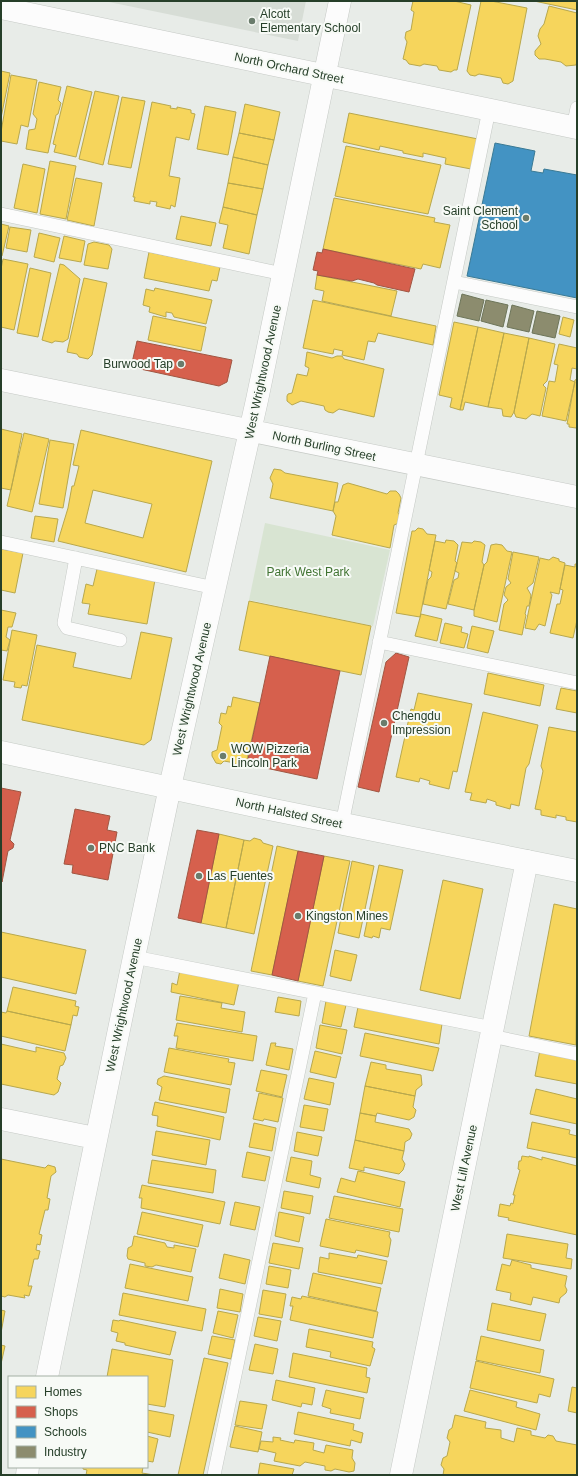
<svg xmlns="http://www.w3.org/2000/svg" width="578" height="1476" viewBox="0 0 578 1476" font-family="Helvetica,sans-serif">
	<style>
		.built { fill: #d7ddd6 }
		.green { fill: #d8e4d2 }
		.homes { fill: #f6d55c; stroke: #b8a84d; fill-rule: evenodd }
		.shops { fill: #d6604d; stroke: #a15642 }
		.schools { fill: #4393c3; stroke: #3a7a95 }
		.industry { fill: #8c8c6e; stroke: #6d7559 }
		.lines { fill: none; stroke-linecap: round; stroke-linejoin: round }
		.lane-casing { stroke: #c5c9c5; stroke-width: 14 }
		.street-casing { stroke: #c5c9c5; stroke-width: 23 }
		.secondary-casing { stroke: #c5cbc5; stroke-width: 23 }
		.lane { stroke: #fcfcfc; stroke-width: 13 }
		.street { stroke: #fcfcfc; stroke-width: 22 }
		.secondary { stroke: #fcfcfc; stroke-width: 22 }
		.poi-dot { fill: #6a7c6c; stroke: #f7faf6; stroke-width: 1.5 }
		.labels { text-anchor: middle; stroke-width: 4; stroke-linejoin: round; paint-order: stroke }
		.poi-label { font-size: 12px; fill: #263f29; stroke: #f7faf6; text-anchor: start }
		.street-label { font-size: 12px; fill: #263f29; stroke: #f7faf6 }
		.park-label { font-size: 12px; fill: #407332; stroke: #f7faf6 }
	</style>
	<rect width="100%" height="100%" fill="#e8ece8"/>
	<path class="built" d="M104,1h202l-8,40z"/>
	<path class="green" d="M265,523l125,27 -17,76 -124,-26z"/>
	<path class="homes" d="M413,1h41l17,4 -14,65h-3l-3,2 -12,-2 -2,-4 -13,-2 -4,2 -11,-2 -3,-4 -3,-1 4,-17 -2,-4 1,-6 5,-2 3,-18 -3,-2z
		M481,1h10l36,7 -14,73 -5,3 -5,-1 -2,-5 -22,-4 -4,2 -5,-1 -3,-4z
		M534,1h43v9z
		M549,6l28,7v48l-1,4 -10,1 -5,-4 -16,-3h-6l-4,-4v-4l6,-7 -3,-8 2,-7 4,-5z
		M1,71l9,2 -9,45z
		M11,75l26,5 -9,47 -7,-2 -4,19 -16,-3v-9z
		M39,82l22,5 -3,13 3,3 -3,11 -2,1 -8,38 -22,-4 3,-19 6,-1 2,-10 -4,-5z
		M67,86l25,6 -16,65 -22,-5 2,-7 -3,-1z
		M95,91l24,5 -16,69 -24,-6z
		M122,97l23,4 -14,67 -23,-4z
		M152,102l19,4 -1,2 7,1v-2l14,3v3l4,1 -6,26 -13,-3 -7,39 11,2 -5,29 -4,-2 -1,4 -14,-3 1,-4 -7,-1v3l-16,-3 1,-4h-2z
		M245,104l35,8 -6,28 -35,-7z
		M205,106l31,6 -8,43 -31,-6z
		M349,113l129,26 -7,30 -26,-5 1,-6 -23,-5v4l-20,-4v-2l-23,-5 -1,4 -36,-8z
		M239,133l35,7 -6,25 -35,-8z
		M346,146l95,19 -13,49 -93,-18z
		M233,157l35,8 -5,24 -35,-6z
		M50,161l26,5 -10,53 -26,-5z
		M23,164l22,5 -8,44 -23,-5z
		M76,178l26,5 -8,43 -27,-6z
		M228,183l35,6 -6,26 -34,-8z
		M334,198l101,20 -1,4 16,3 -10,43 -17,-4 -2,5 -98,-20z
		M223,207l34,8 -8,39 -26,-6 5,-23 -9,-2z
		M181,216l35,7 -5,23 -35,-7z
		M1,224l8,2 -7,30h-1z
		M10,227l21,3 -4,22 -21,-4z
		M39,233l21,5 -6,24 -20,-5z
		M64,236l21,5 -4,21 -22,-4z
		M94,242l15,3 3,4 -4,20 -24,-4 4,-21z
		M149,252l71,15 -3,14 -5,-1 -3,11 -65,-13z
		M3,259l25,5 -14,66 -13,-3v-58z
		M60,264l4,1 16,14 -12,60 -5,3 -8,-1 -3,2 -10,-3z
		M30,268l21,5 -13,64 -21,-4z
		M317,275l80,16 -6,25 -69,-15 2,-10 -9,-2z
		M84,278l23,5 -15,72 -4,4 -9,-2 -2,-3 -10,-2z
		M155,288l57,12 -6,24 -32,-7 -2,-4 -6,-1v5l-17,-5 1,-5 -7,-2 3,-16 8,2z
		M313,300l123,26 -3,19 -55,-12 -3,9 -7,-1 -4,19 -22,-5 1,-4 -9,-2 -1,5 -30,-6z
		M153,316l53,11 -5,24 -53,-11z
		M563,317l11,3 -4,17 -11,-3z
		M454,322l24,5 -18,83 -10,-3 2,-9 -13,-3z
		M478,327l26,6 -16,74 -23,-5 -2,8h-3z
		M504,333l25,5 -15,74 -3,5 -8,-1 -1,-7 -14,-2z
		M529,338l26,6 -8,37 -4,4 3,3 -6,28 -8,-2 -6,5 -10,-2 -2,-5z
		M559,344l18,4v21l-5,-1 -2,12 5,2 -9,39 -24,-5 7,-35 6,1 3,-17 -4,-1z
		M307,352l25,6 5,-2h5l2,3 40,10 -10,48 -35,-8 -6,4 -5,-1 -3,-2 -1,-4 -23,-5 -9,4 -5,-4v-5l1,-2 4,-1 5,-19 10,2 2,-8 -4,-2z
		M577,379v47l-1,2 -7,-1v-3h-2l8,-44z
		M1,429l21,5 -11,56 -10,-2z
		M81,430l131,31 -26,111 -128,-31 10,-33 4,-22h2l5,-20 -6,-1zM93,490l59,14 -9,34 -58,-15z
		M24,433l25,6 -17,73 -25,-6z
		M50,440l24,4 -11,64 -24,-4z
		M274,469l7,1 4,3 53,10 -5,28 -63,-13 3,-14 -3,-6z
		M348,483l39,11 3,-3h6l3,3 2,4 -3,15 3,4 -2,6 -5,2 -4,23 -58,-13 4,-19 -3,-5 2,-9h3l5,-17z
		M35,516l23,3 -4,23 -23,-4z
		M418,528l5,1 4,5 9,1 -16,82 -24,-4 16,-82h3z
		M446,540l8,1 4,4 -3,16 2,2 -11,46 -23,-5 5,-24 3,-3 1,-5 -3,-2 6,-29 10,2z
		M474,541l7,1 4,3 -3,17 2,3 -10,45 -26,-6 6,-24 4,-2 1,-5 -4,-2 7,-29 10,1z
		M496,544l6,1 5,6 5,1 -15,70 -23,-6v-6l10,-45 3,-3 4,-17z
		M1,549l22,4 -8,40 -14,-3z
		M513,552l26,5 -6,26 -6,5 4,7 -2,11h-2l-2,8 1,1 -4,20 -23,-5 5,-26 4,-4 -4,-5 2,-8 5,-4 -3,-4z
		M553,557l6,2v2l6,2 -6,31 -9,-2 2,3 -7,31 -6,-2 -4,6 -10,-2 15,-70 9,2z
		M575,564h2v56l-4,18 -23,-5 7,-29h3l3,-14 -3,-1 5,-24 10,2z
		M97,569l58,11 -8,44 -59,-10 2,-10 -8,-1 4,-19 7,2z
		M249,601l122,25 -10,49 -122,-25z
		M1,610l15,3 -4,14h-4l-2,10 4,3 -3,11 -6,-1z
		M421,614l21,5 -5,22 -22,-5z
		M445,623l17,4 -1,5 7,2 -4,14 -24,-5z
		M472,626l22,5 -6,22 -21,-5z
		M12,630l25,5 -10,51 -5,-1 -1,3 -7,-1 1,-5 -12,-2z
		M141,632l31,6 -21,102 -7,5 -122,-25 15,-75 39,8 -3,14 58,12z
		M488,673l56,12 -4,21 -56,-12z
		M561,688l16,3v22l-21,-4z
		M418,693l54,11 -15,68 -4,-1 -4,18 -20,-5 1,-3 -10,-3 -1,4 -23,-5 15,-68 3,1z
		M233,697l27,6 -15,65 -9,-2 -1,-3 -11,-2 -3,3 -5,-1 -4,-7v-4l5,-2 5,-24 -3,-3 2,-10 5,1 2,-8 3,1z
		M483,712l55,13 -9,39 -3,4 -7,38 -8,-2 -1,5 -14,-4v-3l-9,-3 -1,4 -16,-3 2,-7 -7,-1z
		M549,727l28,5v90l-11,-2v-3l-10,-2v3l-15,-3v-5l-6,-1 8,-38 -2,-5z
		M219,834l25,6 -18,88 -25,-5z
		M254,838l7,2 2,3 10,3 -19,88 -28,-6 18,-88 6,1z
		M277,846l21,5 -26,124 -21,-4z
		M324,856l26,5 -27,125 -25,-5z
		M352,861l22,5 -15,72 -21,-5z
		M379,865l24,5 -13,60 -9,-2 -2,10 -6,-2 -1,2 -8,-2z
		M443,880l40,9 -23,110 -40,-9z
		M554,904l23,5 -1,136 -47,-9z
		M1,932l85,18 -10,44 -75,-17z
		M335,950l22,5 -6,26 -21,-5z
		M180,970l59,12 -5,23 -63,-13 1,-9 5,2z
		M13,987l63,14 -1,5 4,1 -2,9 -4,-1 -2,10 -64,-14z
		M180,996l42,7 -1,5 24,4 -3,20 -66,-12z
		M278,997l23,4 -2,15 -24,-4z
		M326,1001l20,4 -5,22 -19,-4z
		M358,1007l84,17 -3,20 -85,-17z
		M7,1011l64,14 -6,26 -64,-15v-24l5,1z
		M177,1023l80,13 -4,25 -77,-13 2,-12h-4z
		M320,1025l27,5 -5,24 -26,-6z
		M365,1033l74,15 -6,23 -73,-15z
		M271,1043h5l-1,3 18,3 -4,21 -23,-5z
		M1,1044l35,8v-5l28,6 2,5 -3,7 -3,1 -3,13 4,4 -3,9 -4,3 -53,-11z
		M169,1048l60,11 -1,3 7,1 -4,22 -67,-13z
		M540,1050l37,7v27l-42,-8z
		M315,1051l26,6 -5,21 -26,-6z
		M371,1062l15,3v4l35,6 1,10 -6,5 -1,6 -50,-10z
		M261,1070l26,5 -5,22 -26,-6z
		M164,1076l66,13 -4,24 -67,-13 3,-13 -5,-3 1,-5z
		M309,1078l25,5 -4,22 -26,-6z
		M365,1086l50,10 -2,11 3,3 -2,7 -5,3 -32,-7 -1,3 -16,-3z
		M536,1089l41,10v25l-47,-10z
		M259,1093l24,5 -5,24 -14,-3 -1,2 -10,-2z
		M155,1102l69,15 -4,23 -63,-14 1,-10 -6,-1z
		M304,1105l24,4 -4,22 -24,-4z
		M360,1113l16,3 -1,6 34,7 3,5 -2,5 -5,3 -1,9 -49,-11z
		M532,1122l38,8 -1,4 8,2v22l-50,-10z
		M254,1123l22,5 -4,23 -23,-4z
		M156,1131l54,9 -4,25 -54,-10z
		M297,1132l25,5 -4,19 -24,-5z
		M355,1140l49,11 -2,8 3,5 -2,6 -4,4 -35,-7v4l-15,-3z
		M247,1152l23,5 -5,24 -23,-4z
		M522,1156l7,1v-1l13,4v-3l35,9v69l-69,-15 1,-2 -11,-2 2,-12 10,2 1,-3 2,1 2,-9h-2l7,-25 -2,-1 1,-8h2z
		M291,1157l21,4 -2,14 11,3 -2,10 -33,-7z
		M1,1159l44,9 3,-3 7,2 1,5 -5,4 -4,22 3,1 -2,11h-3l-6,24 3,1 -2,10 -3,-1 -1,6 4,1 -2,8h-4l-6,27h4l-3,10 -5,-1 1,3 -17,-3 -3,2 -4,-1z
		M152,1160l64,10 -3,23 -65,-10z
		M358,1171l47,11 -5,25 -63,-15 4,-14 14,4z
		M142,1185l83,17 -5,22 -79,-16 1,-10h-3z
		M284,1191l29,5 -3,18 -29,-6z
		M334,1196l69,13 -4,23 -70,-14z
		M235,1202l25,5 -5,23 -25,-5z
		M142,1212l61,13 -5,22 -61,-13z
		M279,1212l25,5 -5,25 -24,-6z
		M326,1219l64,13 -1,4 2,4 -3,17 -32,-7 -1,3 -35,-7z
		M507,1234l61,10 -2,14 6,1 -1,10 -68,-11z
		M134,1236l31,7 2,4 7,1v-3l22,4 -5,23 -35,-7 -4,2 -7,-1v-3l-17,-4 -1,-3 1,-8 4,-2z
		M273,1243l30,5 -4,21 -30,-6z
		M329,1253l28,5 1,-3 29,6 -5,23 -64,-12 2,-15 9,2z
		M224,1254l26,6 -5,24 -26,-6z
		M512,1260l19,5v3l36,8 -2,10 2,4 -1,3 -6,5 -1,5 -26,-6 -2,8 -21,-5 1,-7 -15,-3 6,-26 8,2z
		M130,1264l63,13 -5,24 -63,-13z
		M269,1266l22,4 -3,18 -22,-4z
		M313,1273l68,15 -5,23 -68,-15z
		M220,1289l23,5 -3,18 -23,-4z
		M263,1290l23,4 -4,24 -23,-4z
		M123,1293l83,16 -4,22 -83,-16z
		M302,1296l76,16 -5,26 -83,-18 3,-14h-3l2,-9 9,2z
		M492,1303l54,11 -6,27 -53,-11z
		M1,1310l4,1 -4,22z
		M218,1311l20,4 -5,23 -20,-5z
		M258,1317l23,4 -4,20 -23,-5z
		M113,1320l6,1 1,-1 56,12 -6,23 -45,-10v-2l-9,-2 2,-8 -7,-2z
		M309,1329l64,13 -1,5 3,2 -5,17 -40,-9 1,-5 -25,-5z
		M212,1336l23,4 -4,19 -23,-5z
		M481,1336l63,14 -4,23 -64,-13z
		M255,1344l23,5 -5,25 -24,-4z
		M1,1345l4,1 -4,18z
		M112,1349l61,11 -8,47 -18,-3v-27h-40z
		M293,1353l74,15 -1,9 4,1 -3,15 -78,-16z
		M204,1358l24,5 -25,112h-25z
		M476,1361l78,18 -4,18 -11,-3 -2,9 -67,-15z
		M276,1380l39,8 -3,17 -10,-2 -1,4 -29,-7z
		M572,1387l5,1v25l-9,-2z
		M326,1390l38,8 -4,21 -30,-6 1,-4 -9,-3z
		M470,1390l47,12 -1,5 24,7 -4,16 -72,-19z
		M240,1401l27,4 -5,24 -27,-4z
		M147,1410l27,5 -4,22 -23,-5z
		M298,1412l56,12 -1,6 10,3 -2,10 -10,-3 -1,6 -56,-12z
		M455,1415l31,7 -1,6 16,2v8l13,4 3,-14 14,3v4l14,3 3,-3 5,1 3,5 21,4v30h-134l1,-6 -3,-4 2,-7 4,-2 3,-14 -3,-4 2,-8 3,-2z
		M235,1426l27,6 -4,20 -28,-5z
		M147,1436l11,3 -5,23 -6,-1z
		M273,1437l8,1 -1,2 14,3 1,-3 19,3 -1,7 11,3 2,-8 27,5 -1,8 3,5 -1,8 -5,1 -14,-3 -4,2 -6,-1v-4l-20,-4 -5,4 -26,-5 2,-8 -17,-4 2,-8 12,1z
		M260,1463l34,6 -2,6h-34z
		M83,1467h60l-1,6 12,2h-68l1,-5 -4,-1z"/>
	<path class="shops" d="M323,249l92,20 -6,23 -32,-7 -3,-2 -16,-4 -6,2 -35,-6 1,-4 -5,-1 4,-18 5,1z
		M137,341l95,19 -5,22 -8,4 -88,-19z
		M396,653l13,4 -30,135 -21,-5 28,-125z
		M270,656l70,15 -23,108 -70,-15z
		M1,788l20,4 -11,48 4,4 -1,4 -5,3 -6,31z
		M75,809l35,7 -3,14 10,2 -9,48 -36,-7 1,-8 -9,-1z
		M197,830l22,4 -18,89 -23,-5z
		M298,851l26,5 -26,125 -26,-6z"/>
	<path class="schools" d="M495,143l40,8 -4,20 12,2 1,-4 33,6v123l-110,-22z"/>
	<path class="industry" d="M462,294l22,6 -5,21 -22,-5z
		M486,300l22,5 -5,22 -22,-6z
		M512,305l22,6 -5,21 -22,-5z
		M537,311l23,5 -5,22 -23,-5z"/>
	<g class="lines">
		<defs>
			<path id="lane" d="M573,128l4,-20
				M1,214l282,60
				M454,282l123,25
				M1,542l214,46
				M76,558l-12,65 3,5 53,12
				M379,642l198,41
				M342,824l147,-714
				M134,957l359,71
				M491,1036l86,18
				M214,1475l101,-482"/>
			<path id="street" d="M1,8l576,120
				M1,380l576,117
				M1,1119l94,19
				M47,1377l87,-420 36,-170 87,-387 83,-399
				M27,1475l1,-8
				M401,1475l126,-614"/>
			<path id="secondary" d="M1,752l268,57 308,62"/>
		</defs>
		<use href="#lane" class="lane-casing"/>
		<use href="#street" class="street-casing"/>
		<use href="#secondary" class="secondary-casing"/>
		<use href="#lane" class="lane"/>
		<use href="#street" class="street"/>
		<use href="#secondary" class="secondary"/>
	</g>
	<g class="poi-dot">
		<circle cx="252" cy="21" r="4"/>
		<circle cx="526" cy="218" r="4"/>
		<circle cx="181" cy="364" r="4"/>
		<circle cx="384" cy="723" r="4"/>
		<circle cx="223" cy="756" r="4"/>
		<circle cx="91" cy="848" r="4"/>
		<circle cx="199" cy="876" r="4"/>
		<circle cx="298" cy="916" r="4"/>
	</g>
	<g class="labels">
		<g class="poi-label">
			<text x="260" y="18">Alcott<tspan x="260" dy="14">Elementary School</tspan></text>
			<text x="518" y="215" text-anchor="end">Saint Clement<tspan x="518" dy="14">School</tspan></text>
			<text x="173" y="368" text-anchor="end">Burwood Tap</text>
			<text x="392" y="720">Chengdu<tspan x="392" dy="14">Impression</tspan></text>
			<text x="231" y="753">WOW Pizzeria<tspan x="231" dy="14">Lincoln Park</tspan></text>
			<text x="99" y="852">PNC Bank</text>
			<text x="207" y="880">Las Fuentes</text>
			<text x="306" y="920">Kingston Mines</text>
		</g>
		<g class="street-label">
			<text transform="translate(289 68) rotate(12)" y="4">North Orchard Street</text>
			<text transform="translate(263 372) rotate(-78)" y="4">West Wrightwood Avenue</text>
			<text transform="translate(324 446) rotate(12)" y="4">North Burling Street</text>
			<text transform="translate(192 689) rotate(-77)" y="4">West Wrightwood Avenue</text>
			<text transform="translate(289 813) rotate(12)" y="4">North Halsted Street</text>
			<text transform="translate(124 1005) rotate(-78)" y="4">West Wrightwood Avenue</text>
			<text transform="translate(464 1168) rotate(-78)" y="4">West Lill Avenue</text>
		</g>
		<g class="park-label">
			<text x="308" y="576">Park West Park</text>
		</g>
	</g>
	<rect width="578" height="1476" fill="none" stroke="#263f29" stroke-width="4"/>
	<rect x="8" y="1376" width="140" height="92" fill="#f7faf6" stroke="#a3afa4"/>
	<rect x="16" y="1386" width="20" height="12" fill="#f6d55c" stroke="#a3afa4"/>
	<text x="44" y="1396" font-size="12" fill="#263f29">Homes</text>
	<rect x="16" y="1406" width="20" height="12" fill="#d6604d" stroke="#a3afa4"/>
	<text x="44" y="1416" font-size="12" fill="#263f29">Shops</text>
	<rect x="16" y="1426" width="20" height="12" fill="#4393c3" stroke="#a3afa4"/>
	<text x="44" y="1436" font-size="12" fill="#263f29">Schools</text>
	<rect x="16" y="1446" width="20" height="12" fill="#8c8c6e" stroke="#a3afa4"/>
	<text x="44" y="1456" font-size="12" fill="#263f29">Industry</text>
</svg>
